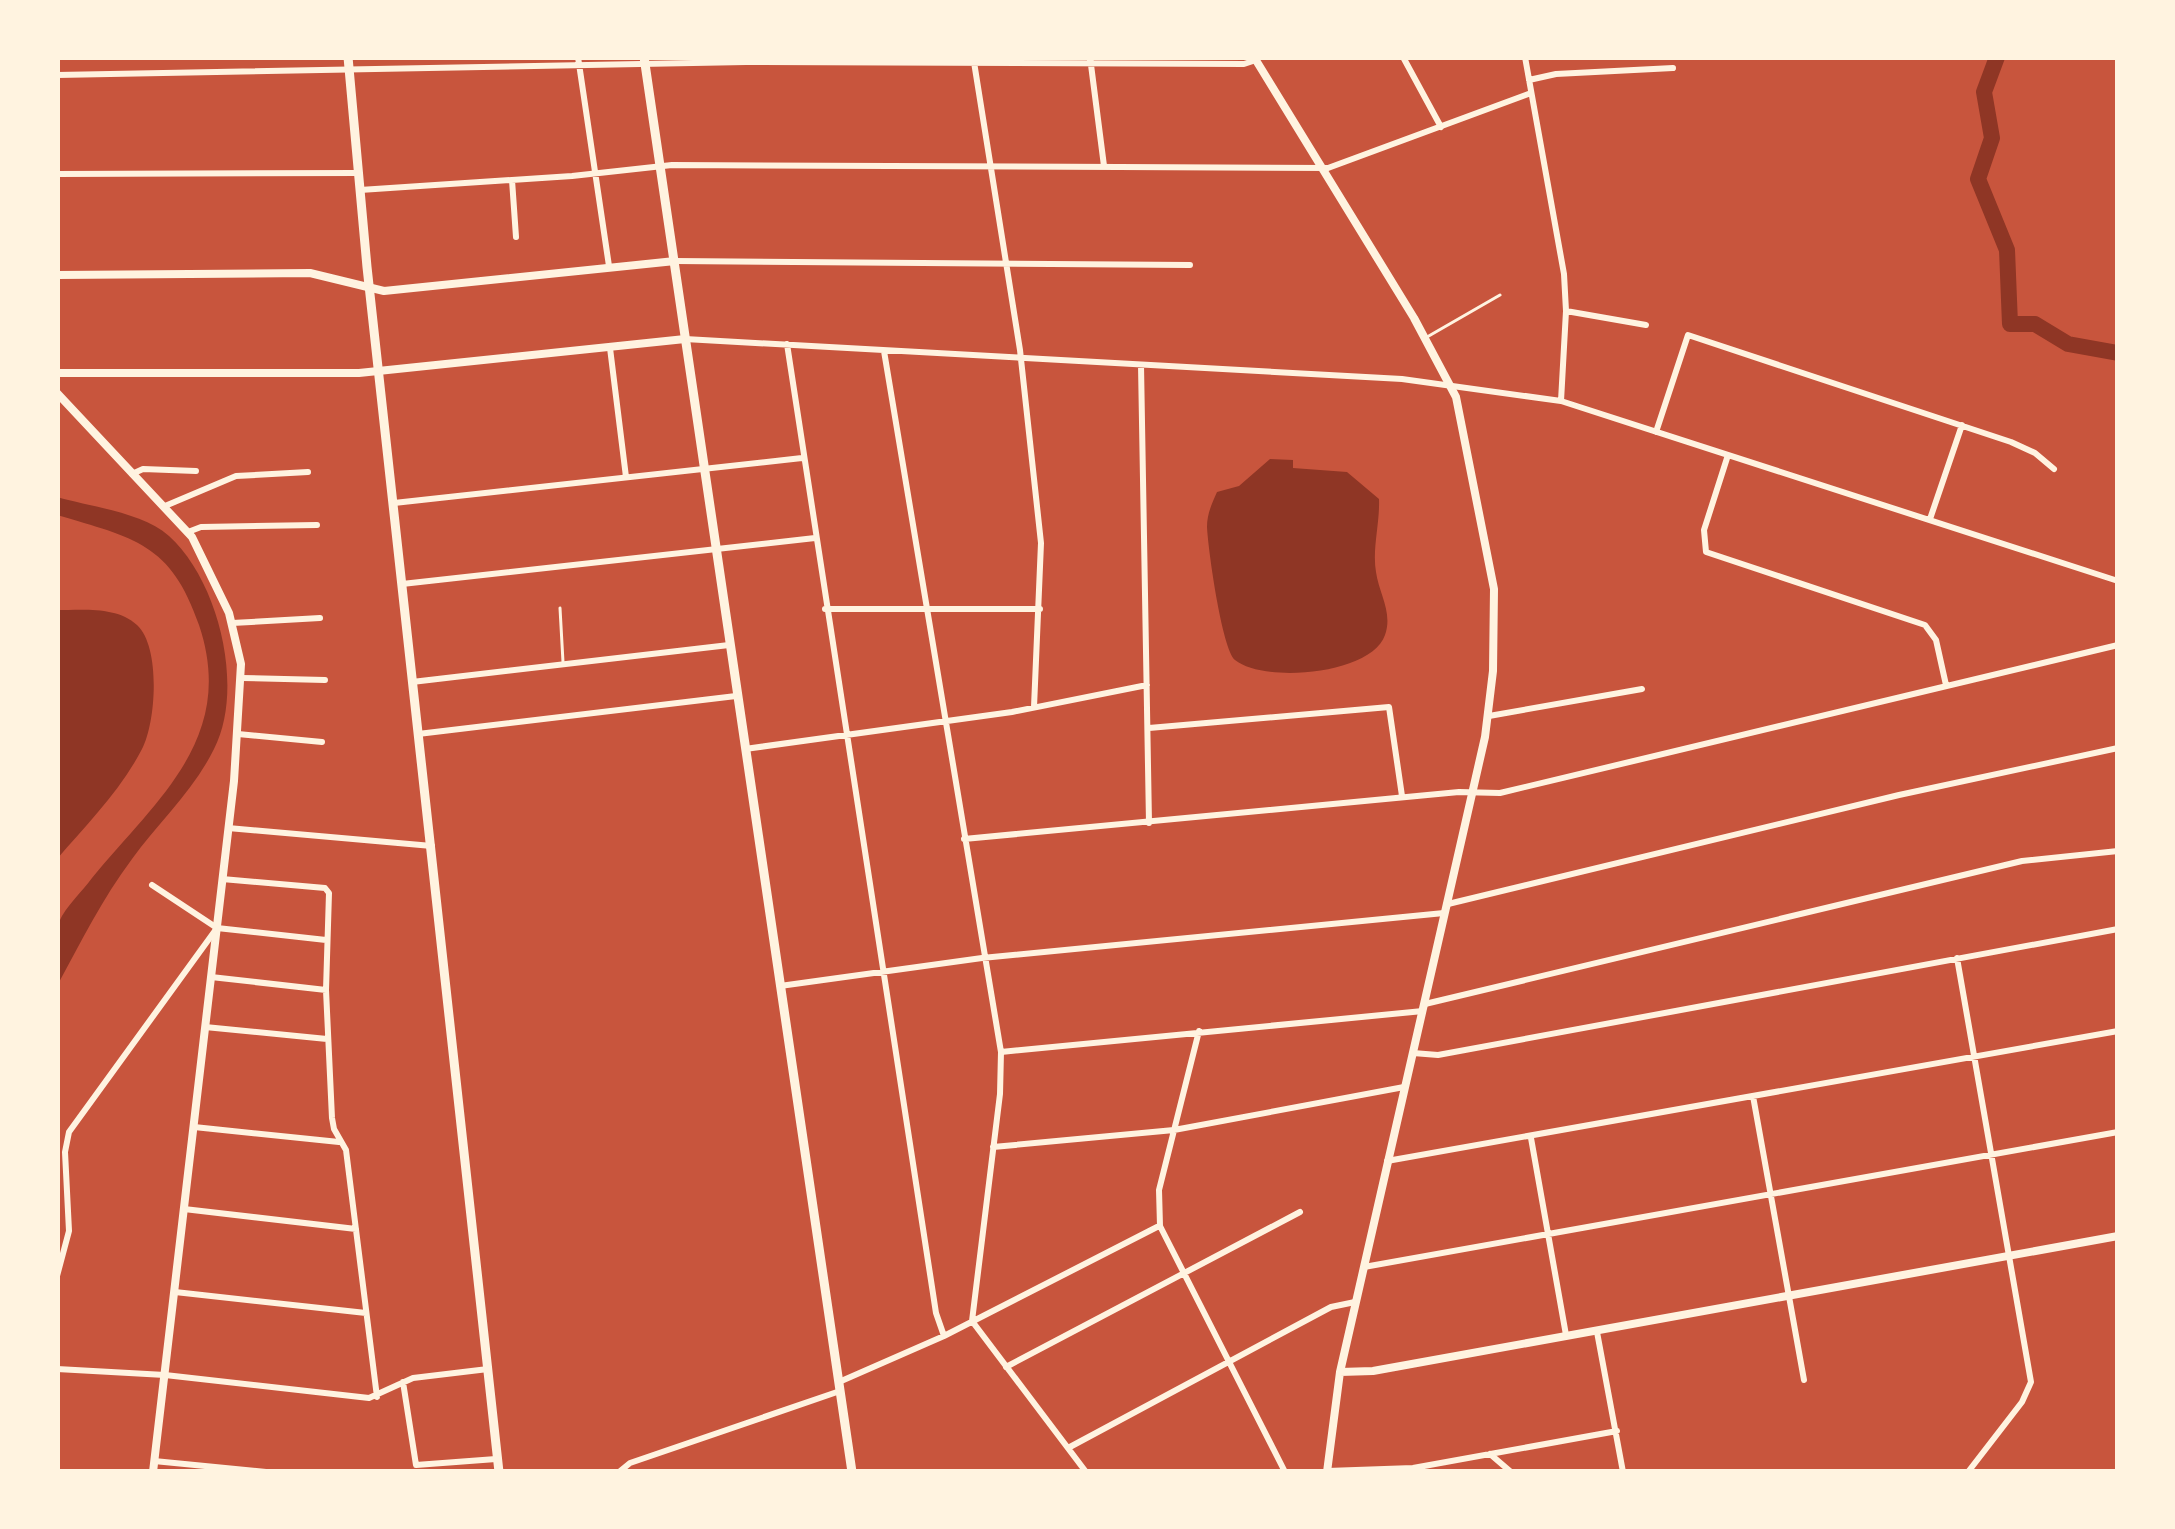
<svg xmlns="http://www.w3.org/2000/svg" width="2175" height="1529" viewBox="0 0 2175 1529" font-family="Spectral,serif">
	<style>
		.water { fill: #8f3625 }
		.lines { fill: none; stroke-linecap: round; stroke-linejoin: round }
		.river { stroke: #8f3625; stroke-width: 16 }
		.service { stroke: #fff3e0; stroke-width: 3 }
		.minor { stroke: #fff3e0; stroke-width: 6 }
		.tertiary { stroke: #fff3e0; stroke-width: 8 }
		.primary { stroke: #fff3e0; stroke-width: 9 }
	</style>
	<rect width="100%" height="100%" fill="#c8553d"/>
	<path class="water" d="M1270,459l23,1v8l54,4 32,27c1,24 -7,50 -3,73 3,22 17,40 9,63 -13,39 -120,49 -150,25 -13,-11 -27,-111 -28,-133 0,-13 5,-24 10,-35l22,-6z
		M57,497c34,10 85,15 112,39 50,45 76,153 45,213 -20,41 -56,74 -82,110 -30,40 -51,83 -75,127 0,-18 -5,-48 2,-64 7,-16 23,-30 33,-44 65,-79 145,-140 107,-253 -28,-82 -65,-87 -142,-110z
		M57,610c25,0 60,-4 80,15 24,22 19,98 5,124 -21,41 -55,75 -85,110z"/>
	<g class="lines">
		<path class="river" d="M1997,57l-13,35 8,46 -14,41 29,71 3,74h25l33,20 50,9"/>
		<path class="service" d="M1427,337l73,-42
			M560,608l3,54"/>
		<path class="minor" d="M578,57l31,209
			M1090,57l14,109
			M1403,57l38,70
			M1525,57l39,217 2,37 -5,90
			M974,62l46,288 21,193 -7,164
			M57,75l689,-13 498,2 12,-4
			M1529,80l27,-6 117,-6
			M57,174l301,-1
			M512,180l4,57
			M360,190l212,-14 100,-11 656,3 203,-75
			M675,261l515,4
			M1566,311l80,14
			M685,339l717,40 159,22 557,180
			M787,344l149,969 8,23
			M610,348l16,129
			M884,351l117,701 -1,42 -28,227 114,151
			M1141,365l8,458
			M1656,432l32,-97 323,107 24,11 19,16
			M1728,455l-24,75 2,22 219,73 11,15 10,45
			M132,474l11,-5 53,2
			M394,503l408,-45
			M165,506l71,-30 72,-4
			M1930,519l32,-94
			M188,532l13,-5 116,-2
			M402,584l413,-46
			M825,609h215
			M232,623l88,-5
			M242,678l83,2
			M412,682l317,-37
			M1489,716l153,-27
			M1149,728l240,-21 13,89
			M238,734l84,8
			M418,734l318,-38
			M745,749l267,-37 135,-27
			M228,828l204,18
			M964,839l495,-47 41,1 618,-148
			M222,879l103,9 4,5 -3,97 6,128 2,11 12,21 31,247
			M152,885l65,43 109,12
			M1448,904l451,-109 219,-47
			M1957,958l74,424 -9,20 -54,70
			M211,977l115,13
			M780,986l202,-28 462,-45
			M1425,1004l597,-143 96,-10
			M205,1027l122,12
			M1199,1031l-40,159 1,36 125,246
			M1001,1052l422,-41
			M1413,1053l25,2 680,-126
			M1753,1096l51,284
			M194,1127l145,15
			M1531,1138l35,197
			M993,1147l181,-17 230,-43
			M1387,1161l731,-130
			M184,1209l172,20
			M1364,1267l754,-135
			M57,1276l12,-45 -4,-79 4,-20 148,-204
			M175,1292l191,21
			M1597,1332l26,140
			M1006,1367l294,-155
			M57,1369l108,6 204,23 44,-20 75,-9
			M403,1382l13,83 80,-6
			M839,1382l105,-46 215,-110
			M1068,1448l263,-141 24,-5
			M1490,1454l21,18
			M154,1461l112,11
			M1327,1471l86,-3 204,-37
			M619,1472l11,-9 210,-72"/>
		<path class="tertiary" d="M1254,57l160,261 42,79 38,192 -1,82 -8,66 -145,635 -13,100
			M57,275l253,-2 74,18 291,-30
			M57,373h302l326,-34
			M57,393l135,144 37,76 12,51 -7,117 -81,691
			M1340,1372l33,-1 745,-135"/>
		<path class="primary" d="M348,57l19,210 132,1205
			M644,57l208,1415"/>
	</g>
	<rect width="2175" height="1529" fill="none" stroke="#fff3e0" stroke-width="120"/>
</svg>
